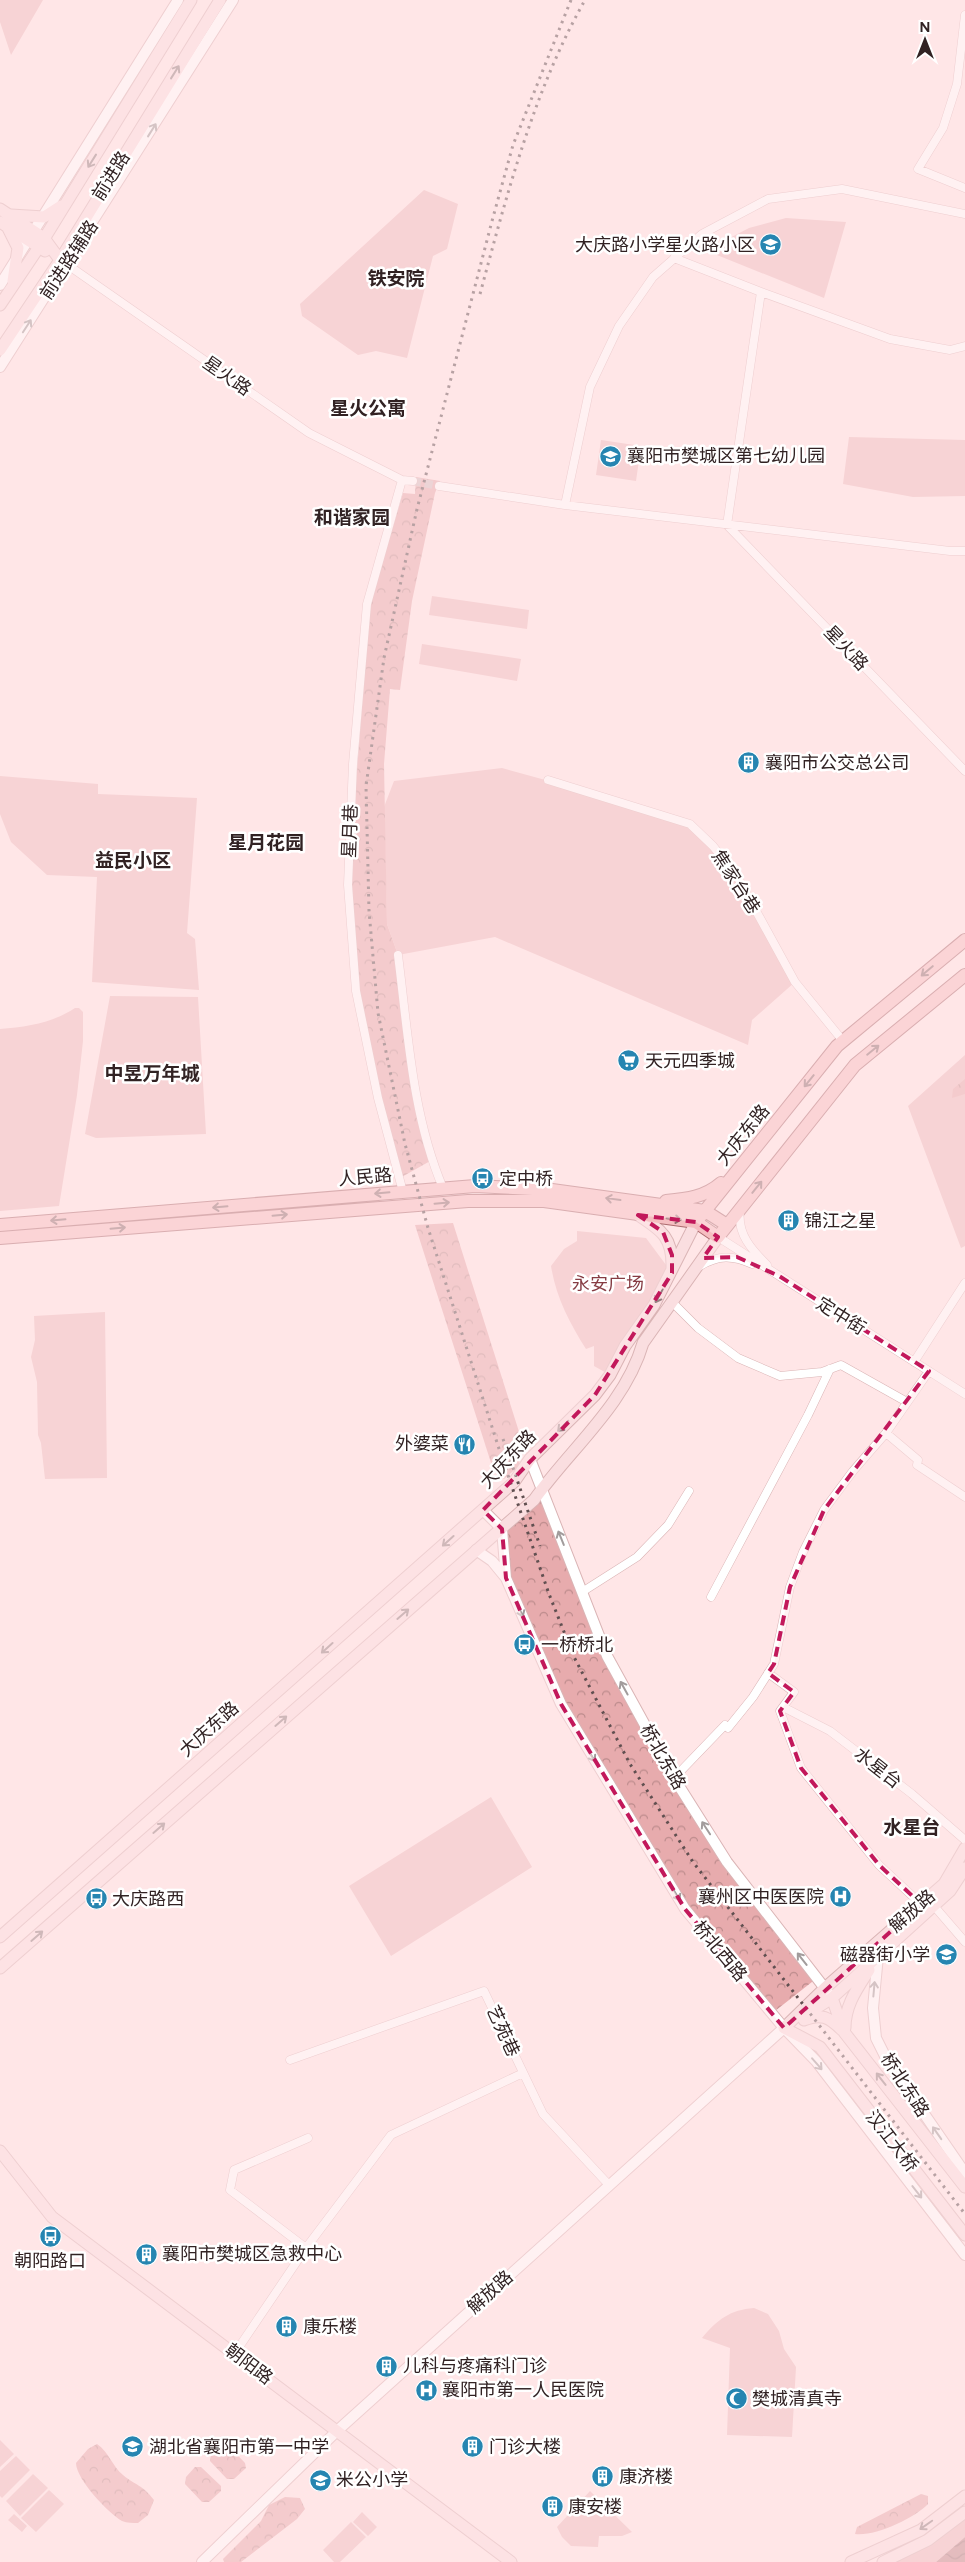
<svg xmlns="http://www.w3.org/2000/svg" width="965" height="2562" viewBox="0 0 965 2562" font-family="Figtree,'Noto Sans SC',sans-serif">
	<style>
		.green { fill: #edbdbe }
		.forest { fill: url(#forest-crowns) }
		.water { fill: url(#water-waves) }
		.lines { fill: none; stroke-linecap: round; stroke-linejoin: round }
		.minor-tunnel { stroke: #d6bfc0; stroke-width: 8; stroke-dasharray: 8 4; stroke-linecap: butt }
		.minor-casing { stroke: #dab4b5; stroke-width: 9 }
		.tertiary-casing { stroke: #dab4b5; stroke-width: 12 }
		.secondary-casing { stroke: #dab4b5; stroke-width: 13 }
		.primary-casing { stroke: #ac6b6e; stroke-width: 14 }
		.minor { stroke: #fff; stroke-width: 8 }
		.tertiary { stroke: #fff; stroke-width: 10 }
		.secondary { stroke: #fadee0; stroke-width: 11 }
		.primary { stroke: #f5bec1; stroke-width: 12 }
		.rail { stroke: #604f50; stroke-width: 3; stroke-dasharray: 2.5 5; stroke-linecap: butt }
		.oneway { stroke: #968082 }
		.oneway2 { stroke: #a29c9c }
		.oneway3 { stroke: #937072 }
		.marked { fill: none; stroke: #c2185b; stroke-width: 4; stroke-dasharray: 10 6; stroke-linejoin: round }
		.labels { text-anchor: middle; stroke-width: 5; stroke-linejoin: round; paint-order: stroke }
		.street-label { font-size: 18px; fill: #312223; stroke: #fff }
		.poi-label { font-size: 18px; fill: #312223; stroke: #fff; text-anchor: start }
		.park-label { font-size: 18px; fill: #863c43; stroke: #fff }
		.neighbourhood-label { font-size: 19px; font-weight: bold; fill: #312223; stroke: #fff }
	</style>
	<defs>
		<pattern id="forest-crowns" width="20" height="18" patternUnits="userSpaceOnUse" patternTransform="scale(1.25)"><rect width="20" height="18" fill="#e7abad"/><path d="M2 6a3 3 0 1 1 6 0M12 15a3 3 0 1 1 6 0" fill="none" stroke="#bc8b8c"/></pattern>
		<pattern id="water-waves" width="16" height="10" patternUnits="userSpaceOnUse" patternTransform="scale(1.25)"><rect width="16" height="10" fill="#c38a8c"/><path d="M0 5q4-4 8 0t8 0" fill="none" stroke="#9f7072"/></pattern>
	</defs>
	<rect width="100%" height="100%" fill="#ffe6e7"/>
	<path class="green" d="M0,0h43l-32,55 -11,-33z
		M424,190l34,14 -11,45 -14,7 -26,102 -31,-7 -18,4 -56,-39 -2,-12z
		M786,218l60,4 -22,76 -107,-43 7,-14 25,-13z
		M849,437l116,3v56l-52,1 -70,-13z
		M601,440l40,6 -5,35 -40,-6z
		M432,596l97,14 -2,19 -98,-14z
		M422,644l99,15 -4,22 -98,-17z
		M502,768l116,32 72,24 47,52 58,106 -43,38 -4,25 -253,-108 -97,18 -11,-31 -3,-117 10,-26z
		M0,776l98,8v10l99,4 -10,135 8,6 4,51 -107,-8 5,-105 -50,-2 -36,-33 -11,-28z
		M110,996l88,1 8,137 -110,4 -11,-4z
		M75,1008h4l4,4v29l-6,54 -18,111 -59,5v-182c27,-2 52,-6 75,-21z
		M965,1055v191l-4,2 -53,-142z
		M577,1231l69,7 26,35 -62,102 -16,-9v-20l-8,3c-17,-27 -30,-52 -35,-83l13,-17 13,-8z
		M105,1312l2,166 -62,1 -4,-36 -3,-8 -1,-53 -6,-25 4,-17 -1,-24z
		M491,1797l41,70 -141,89 -42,-70z
		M754,2308l14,6 11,17 5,18 12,18 -4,70 -65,-2 3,-87 -28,-10c16,-19 28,-28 52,-30z
		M0,2440l14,14 -14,13z
		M16,2456l14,14 -28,28 -2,-2v-25z
		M33,2474l15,14 -28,28 -14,-15z
		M49,2490l15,14 -28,28 -15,-14z
		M590,2491l42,41 -10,4h-23l-1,11 -27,-1 -9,-9 -5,-10z
		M362,2512l15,15 -9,9 -15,-14z
		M965,2512v25l-29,25h-53z
		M14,2514l13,12 -5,6 -14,-12z
		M351,2522l15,15 -26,25h-6l-11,-12z"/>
	<path class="forest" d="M416,477l24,4 -5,12 -23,108 -12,89 -10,-1 -6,75 3,160 11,31 18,145 16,60 -32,18 -44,-187 -8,-106 22,-280 33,-112 12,1z
		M965,1079v15l-13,4 1,-9z
		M453,1223l68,215 -2,28 -15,13 -11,-10 -78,-244z
		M542,1489l65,167 120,206 90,116 -42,33 -88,-100 -126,-207 -55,-126 -4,-49z
		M220,2443h6l19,20 1,5 -12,11h-7l-17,-18 1,-8z
		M97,2444c12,8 15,22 26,31 13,11 19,9 31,25l-6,15 -10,8c-5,0 -11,0 -16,-2 -14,-8 -46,-42 -46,-58l12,-14z
		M195,2467h6l20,19v5l-12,11h-7l-17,-18 1,-7z
		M921,2494l7,2v8c-13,14 -54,33 -73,30l2,-7z
		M285,2497l15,1 5,11 -8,10 -56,43h-17l-1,-3 38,-38 8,-16z"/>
	<path class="water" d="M965,2537v25h-29z"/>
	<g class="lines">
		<path class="minor-tunnel" d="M413,481l26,5"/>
		<defs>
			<path id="minor" d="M965,15l-8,69 -14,44 -25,41 47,19
				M674,258l87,34
				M62,261l247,172 93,47
				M965,346l-15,4 -60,-11 -129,-47 -34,233 238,246
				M439,486l126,19 385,46h15
				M565,505l25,-118 29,-61 34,-49 49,-43 66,-35 74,-10 123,25
				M548,780l142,44 23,22 24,30 58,106 48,59
				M398,955c10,78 14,160 45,233
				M403,1192l-25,-94 -22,-107 -8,-106 5,-121 14,-160 35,-124 11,1
				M740,1211c-3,23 12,39 27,54
				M718,1237l247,157
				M700,1266c18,-11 33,-11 52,-2
				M672,1302l26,26 40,30 42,18 42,-4 19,-7 66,37
				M914,1362l51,-79
				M886,1433l32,27 -1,5 48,32
				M582,1592l55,-35 31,-32 21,-34
				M711,1597l97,-182 22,-46
				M768,1673l26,19 -14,19 21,57 78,97 42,39
				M783,1707l47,24 82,63 53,46
				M674,1778l51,-53 3,3 25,-31 21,-33 16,-77 13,-35 21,-42 29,-39 33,-38 43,-62
				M934,1906l31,36
				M290,2060l194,-69 59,123 66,71
				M306,2248l85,-113 132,-62
				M235,2353l71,-105 -76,-58 4,-20 74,-32"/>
			<path id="tertiary" d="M0,285l178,-285
				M0,367l233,-367
				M530,1459l77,197 67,122 53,84 103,133
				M483,1510l19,19 4,49 55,126 124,205 99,119 32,33 149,194
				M476,1550l16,11 14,17
				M878,1956l-5,52 3,30 11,22 78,113
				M202,2562l136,-132 446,-402"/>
			<path id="secondary" d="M0,209l44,29 16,22
				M11,215l33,2 17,-11
				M0,222l45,29
				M8,228l10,20 -5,33
				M0,305l39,-58 152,-247
				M0,350l60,-90 160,-260
				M638,1215c23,15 35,22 34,53
				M0,1937l514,-455 16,-23 65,-64 15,-20 15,-29 29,-41 42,-83
				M0,1968l534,-468c36,-51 91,-95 109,-157l75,-106
				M832,1998l12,34 121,155
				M802,2017l30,-19 118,-107 15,-23
				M804,2020c17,-7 25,-3 38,10
				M784,2028l36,19 145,188
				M784,2028l41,-40 119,-104 21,-36
				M845,2028c0,-23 12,-39 24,-58
				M0,2151l52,66 459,345
				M851,2562l70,-32 44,-34
				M883,2562l45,-22 37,-28"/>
			<path id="primary" d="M666,1201c21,-2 39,-4 55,-18
				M700,1217l137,-171 128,-106
				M0,1225l475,-39 77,4 153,21 22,14
				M0,1238l468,-37h76l152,21 22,15 137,-172 110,-90"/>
		</defs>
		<use href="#minor" class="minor-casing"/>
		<use href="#tertiary" class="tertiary-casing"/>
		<use href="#secondary" class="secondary-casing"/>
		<use href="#primary" class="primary-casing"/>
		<use href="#minor" class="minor"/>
		<use href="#tertiary" class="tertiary"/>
		<use href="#secondary" class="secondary"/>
		<use href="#primary" class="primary"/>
		<path class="rail" d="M571,0l-58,145 -21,76 -75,288 -33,149 -18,128 3,125 9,102 27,131 23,84 73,227 48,139 25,63 56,107 63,98 272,352
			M480,294c27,-100 54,-204 105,-294
			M503,1439l37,107"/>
	</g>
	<defs><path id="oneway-shaft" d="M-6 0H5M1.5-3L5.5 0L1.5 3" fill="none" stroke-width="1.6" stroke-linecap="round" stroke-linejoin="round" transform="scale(1.25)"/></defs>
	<g class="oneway">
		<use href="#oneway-shaft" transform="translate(175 72) rotate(-58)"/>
		<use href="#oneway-shaft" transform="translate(92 161) rotate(122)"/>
		<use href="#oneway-shaft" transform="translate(659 1296) rotate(119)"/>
		<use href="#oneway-shaft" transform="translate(563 1426) rotate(135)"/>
		<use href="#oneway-shaft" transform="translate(448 1541) rotate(138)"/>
		<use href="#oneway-shaft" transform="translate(403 1614) rotate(-41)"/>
		<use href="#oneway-shaft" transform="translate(327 1648) rotate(138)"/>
		<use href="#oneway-shaft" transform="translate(281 1721) rotate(-41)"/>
		<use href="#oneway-shaft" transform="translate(159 1828) rotate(-41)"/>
		<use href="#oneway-shaft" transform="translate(37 1936) rotate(-41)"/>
		<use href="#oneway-shaft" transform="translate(881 2079) rotate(-128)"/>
		<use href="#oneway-shaft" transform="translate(926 2525) rotate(145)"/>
	</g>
	<g class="oneway2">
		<use href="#oneway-shaft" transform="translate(152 130) rotate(-58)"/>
		<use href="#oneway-shaft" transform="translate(27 326) rotate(-57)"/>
		<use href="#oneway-shaft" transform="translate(561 1538) rotate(-112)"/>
		<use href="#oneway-shaft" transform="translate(520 1610) rotate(66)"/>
		<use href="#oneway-shaft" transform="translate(624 1688) rotate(-119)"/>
		<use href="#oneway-shaft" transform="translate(591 1755) rotate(59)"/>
		<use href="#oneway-shaft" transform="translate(706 1828) rotate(-123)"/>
		<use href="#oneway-shaft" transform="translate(676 1894) rotate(59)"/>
		<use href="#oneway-shaft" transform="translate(802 1959) rotate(-128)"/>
		<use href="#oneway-shaft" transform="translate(874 1989) rotate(-85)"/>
		<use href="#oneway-shaft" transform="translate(817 2064) rotate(49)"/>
		<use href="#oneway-shaft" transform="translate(937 2133) rotate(-125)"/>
		<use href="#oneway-shaft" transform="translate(917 2192) rotate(52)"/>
	</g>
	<g class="oneway3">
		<use href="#oneway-shaft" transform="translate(927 971) rotate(140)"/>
		<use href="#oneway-shaft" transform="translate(873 1050) rotate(-39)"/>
		<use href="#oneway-shaft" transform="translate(809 1081) rotate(129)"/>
		<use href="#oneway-shaft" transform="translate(757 1187) rotate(-51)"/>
		<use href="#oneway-shaft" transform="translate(382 1193) rotate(175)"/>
		<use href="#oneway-shaft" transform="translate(613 1199) rotate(-172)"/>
		<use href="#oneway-shaft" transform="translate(442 1203) rotate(-5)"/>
		<use href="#oneway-shaft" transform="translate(220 1207) rotate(175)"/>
		<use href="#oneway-shaft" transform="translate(280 1215) rotate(-5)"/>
		<use href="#oneway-shaft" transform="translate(674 1219) rotate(6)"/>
		<use href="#oneway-shaft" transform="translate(58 1220) rotate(175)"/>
		<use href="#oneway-shaft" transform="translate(118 1228) rotate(-5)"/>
	</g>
	<path d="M0 0H965V2562H0ZM638,1215l58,7 22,15 -15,21 34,-1 42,19 150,95 -105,139 -34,77 -16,77 -6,9 26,19 -14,19 21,57 78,97 42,39 -137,124 -99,-119 -124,-205 -55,-126 -4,-49 -19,-19 112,-115 77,-122v-18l-9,-23z" fill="#ffe6e7" fill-opacity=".55" fill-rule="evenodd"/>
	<path class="marked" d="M638,1215l58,7 22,15 -15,21 34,-1 42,19 150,95 -105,139 -34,77 -16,77 -6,9 26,19 -14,19 21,57 78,97 42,39 -137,124 -99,-119 -124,-205 -55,-126 -4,-49 -19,-19 112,-115 77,-122v-18l-9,-23z"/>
	<defs>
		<symbol id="school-disc" viewBox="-11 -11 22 22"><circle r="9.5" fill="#2685b1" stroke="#fff"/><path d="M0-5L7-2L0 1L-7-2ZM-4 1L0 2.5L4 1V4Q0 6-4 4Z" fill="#fff"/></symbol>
		<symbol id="building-disc" viewBox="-11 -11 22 22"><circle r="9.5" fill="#2685b1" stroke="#fff"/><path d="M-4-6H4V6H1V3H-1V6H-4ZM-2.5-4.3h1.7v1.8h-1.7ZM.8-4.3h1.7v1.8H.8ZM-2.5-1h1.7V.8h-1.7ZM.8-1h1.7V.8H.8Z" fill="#fff"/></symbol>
		<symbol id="supermarket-disc" viewBox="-11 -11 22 22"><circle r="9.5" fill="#2685b1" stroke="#fff"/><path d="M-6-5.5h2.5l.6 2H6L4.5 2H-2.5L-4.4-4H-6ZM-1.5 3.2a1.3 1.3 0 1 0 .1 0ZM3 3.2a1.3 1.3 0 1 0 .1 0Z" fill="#fff"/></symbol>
		<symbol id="bus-disc" viewBox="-11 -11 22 22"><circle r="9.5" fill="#2685b1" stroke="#fff"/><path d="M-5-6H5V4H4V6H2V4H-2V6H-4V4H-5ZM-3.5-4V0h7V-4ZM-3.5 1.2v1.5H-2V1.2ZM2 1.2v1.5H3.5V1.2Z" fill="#fff"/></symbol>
		<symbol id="restaurant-disc" viewBox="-11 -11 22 22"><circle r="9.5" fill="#2685b1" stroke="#fff"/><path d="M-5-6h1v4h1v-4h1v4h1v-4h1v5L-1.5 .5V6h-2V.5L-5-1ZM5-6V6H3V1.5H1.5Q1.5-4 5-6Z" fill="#fff"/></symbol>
		<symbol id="hospital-disc" viewBox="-11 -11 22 22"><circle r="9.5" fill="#2685b1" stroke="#fff"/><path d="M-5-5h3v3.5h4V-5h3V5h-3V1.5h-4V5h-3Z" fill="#fff"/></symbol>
		<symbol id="mosque-disc" viewBox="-11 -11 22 22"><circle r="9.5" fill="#2685b1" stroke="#fff"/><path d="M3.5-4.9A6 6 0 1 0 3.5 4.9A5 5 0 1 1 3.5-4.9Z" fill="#fff"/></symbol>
	</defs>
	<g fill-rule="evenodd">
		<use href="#school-disc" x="758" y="232" width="25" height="25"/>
		<use href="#school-disc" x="598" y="444" width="25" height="25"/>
		<use href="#building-disc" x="736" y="750" width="25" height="25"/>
		<use href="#supermarket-disc" x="616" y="1048" width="25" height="25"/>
		<use href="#bus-disc" x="470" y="1166" width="25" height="25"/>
		<use href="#building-disc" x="776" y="1208" width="25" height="25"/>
		<use href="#restaurant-disc" x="452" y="1432" width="25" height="25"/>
		<use href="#bus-disc" x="512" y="1632" width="25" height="25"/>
		<use href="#hospital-disc" x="828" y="1884" width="25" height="25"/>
		<use href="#bus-disc" x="84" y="1886" width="25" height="25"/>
		<use href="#school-disc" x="934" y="1942" width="25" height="25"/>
		<use href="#bus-disc" x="38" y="2224" width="25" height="25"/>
		<use href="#building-disc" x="134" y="2242" width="25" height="25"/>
		<use href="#building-disc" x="274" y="2314" width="25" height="25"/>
		<use href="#building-disc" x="374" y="2354" width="25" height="25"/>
		<use href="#hospital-disc" x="414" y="2378" width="25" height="25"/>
		<use href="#mosque-disc" x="724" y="2386" width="25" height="25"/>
		<use href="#school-disc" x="120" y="2434" width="25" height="25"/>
		<use href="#building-disc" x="460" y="2434" width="25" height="25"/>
		<use href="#building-disc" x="590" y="2464" width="25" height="25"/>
		<use href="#school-disc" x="308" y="2468" width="25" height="25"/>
		<use href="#building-disc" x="540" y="2494" width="25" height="25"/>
	</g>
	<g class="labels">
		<g class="street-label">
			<text transform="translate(111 176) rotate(-58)" y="6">前进路</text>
			<text transform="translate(69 260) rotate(-57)" y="6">前进路辅路</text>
			<text transform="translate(227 376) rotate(35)" y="6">星火路</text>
			<text transform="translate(846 648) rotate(46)" y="6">星火路</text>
			<text transform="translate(350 831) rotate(-88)" y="6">星月巷</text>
			<text transform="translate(736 882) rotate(57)" y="6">焦家台巷</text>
			<text transform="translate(743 1135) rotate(-51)" y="6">大庆东路</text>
			<text transform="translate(365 1177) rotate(-5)" y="6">人民路</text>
			<text transform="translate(841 1316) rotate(32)" y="6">定中街</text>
			<text transform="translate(508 1459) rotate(-47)" y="6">大庆东路</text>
			<text transform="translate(209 1729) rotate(-42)" y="6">大庆东路</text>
			<text transform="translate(663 1757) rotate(60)" y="6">桥北东路</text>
			<text transform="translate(878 1768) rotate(38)" y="6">水星台</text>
			<text transform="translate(912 1911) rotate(-41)" y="6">解放路</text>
			<text transform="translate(720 1951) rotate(50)" y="6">桥北西路</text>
			<text transform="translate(503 2031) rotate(65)" y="6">艺苑巷</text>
			<text transform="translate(905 2085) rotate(57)" y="6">桥北东路</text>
			<text transform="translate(892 2141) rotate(52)" y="6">汉江大桥</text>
			<text transform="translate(490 2292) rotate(-42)" y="6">解放路</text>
			<text transform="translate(249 2364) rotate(37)" y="6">朝阳路</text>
		</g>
		<g class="poi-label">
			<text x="755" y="251" text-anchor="end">大庆路小学星火路小区</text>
			<text x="627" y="462">襄阳市樊城区第七幼儿园</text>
			<text x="765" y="769">襄阳市公交总公司</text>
			<text x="645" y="1067">天元四季城</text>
			<text x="499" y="1185">定中桥</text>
			<text x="804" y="1227">锦江之星</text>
			<text x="449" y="1450" text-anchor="end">外婆菜</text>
			<text x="541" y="1651">一桥桥北</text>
			<text x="824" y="1903" text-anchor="end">襄州区中医医院</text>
			<text x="112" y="1905">大庆路西</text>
			<text x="930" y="1961" text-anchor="end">磁器街小学</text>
			<text x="162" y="2260">襄阳市樊城区急救中心</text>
			<text x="50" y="2267" text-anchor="middle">朝阳路口</text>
			<text x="303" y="2333">康乐楼</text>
			<text x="403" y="2372">儿科与疼痛科门诊</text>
			<text x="442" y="2396">襄阳市第一人民医院</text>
			<text x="752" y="2405">樊城清真寺</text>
			<text x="149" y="2453">湖北省襄阳市第一中学</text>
			<text x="489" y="2453">门诊大楼</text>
			<text x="619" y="2483">康济楼</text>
			<text x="336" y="2486">米公小学</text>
			<text x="568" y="2513">康安楼</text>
		</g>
		<g class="park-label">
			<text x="608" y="1290">永安广场</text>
		</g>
		<g class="neighbourhood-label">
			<text x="396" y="285">铁安院</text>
			<text x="368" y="415">星火公寓</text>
			<text x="352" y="524">和谐家园</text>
			<text x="266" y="849">星月花园</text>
			<text x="133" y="867">益民小区</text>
			<text x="152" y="1080">中昱万年城</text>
			<text x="912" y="1834">水星台</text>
		</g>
	</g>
	<g transform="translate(925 40)" stroke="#ffffff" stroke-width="4" paint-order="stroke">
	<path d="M0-4L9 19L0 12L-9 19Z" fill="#312223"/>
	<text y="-8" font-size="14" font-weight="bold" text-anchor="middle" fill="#312223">N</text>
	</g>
</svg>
